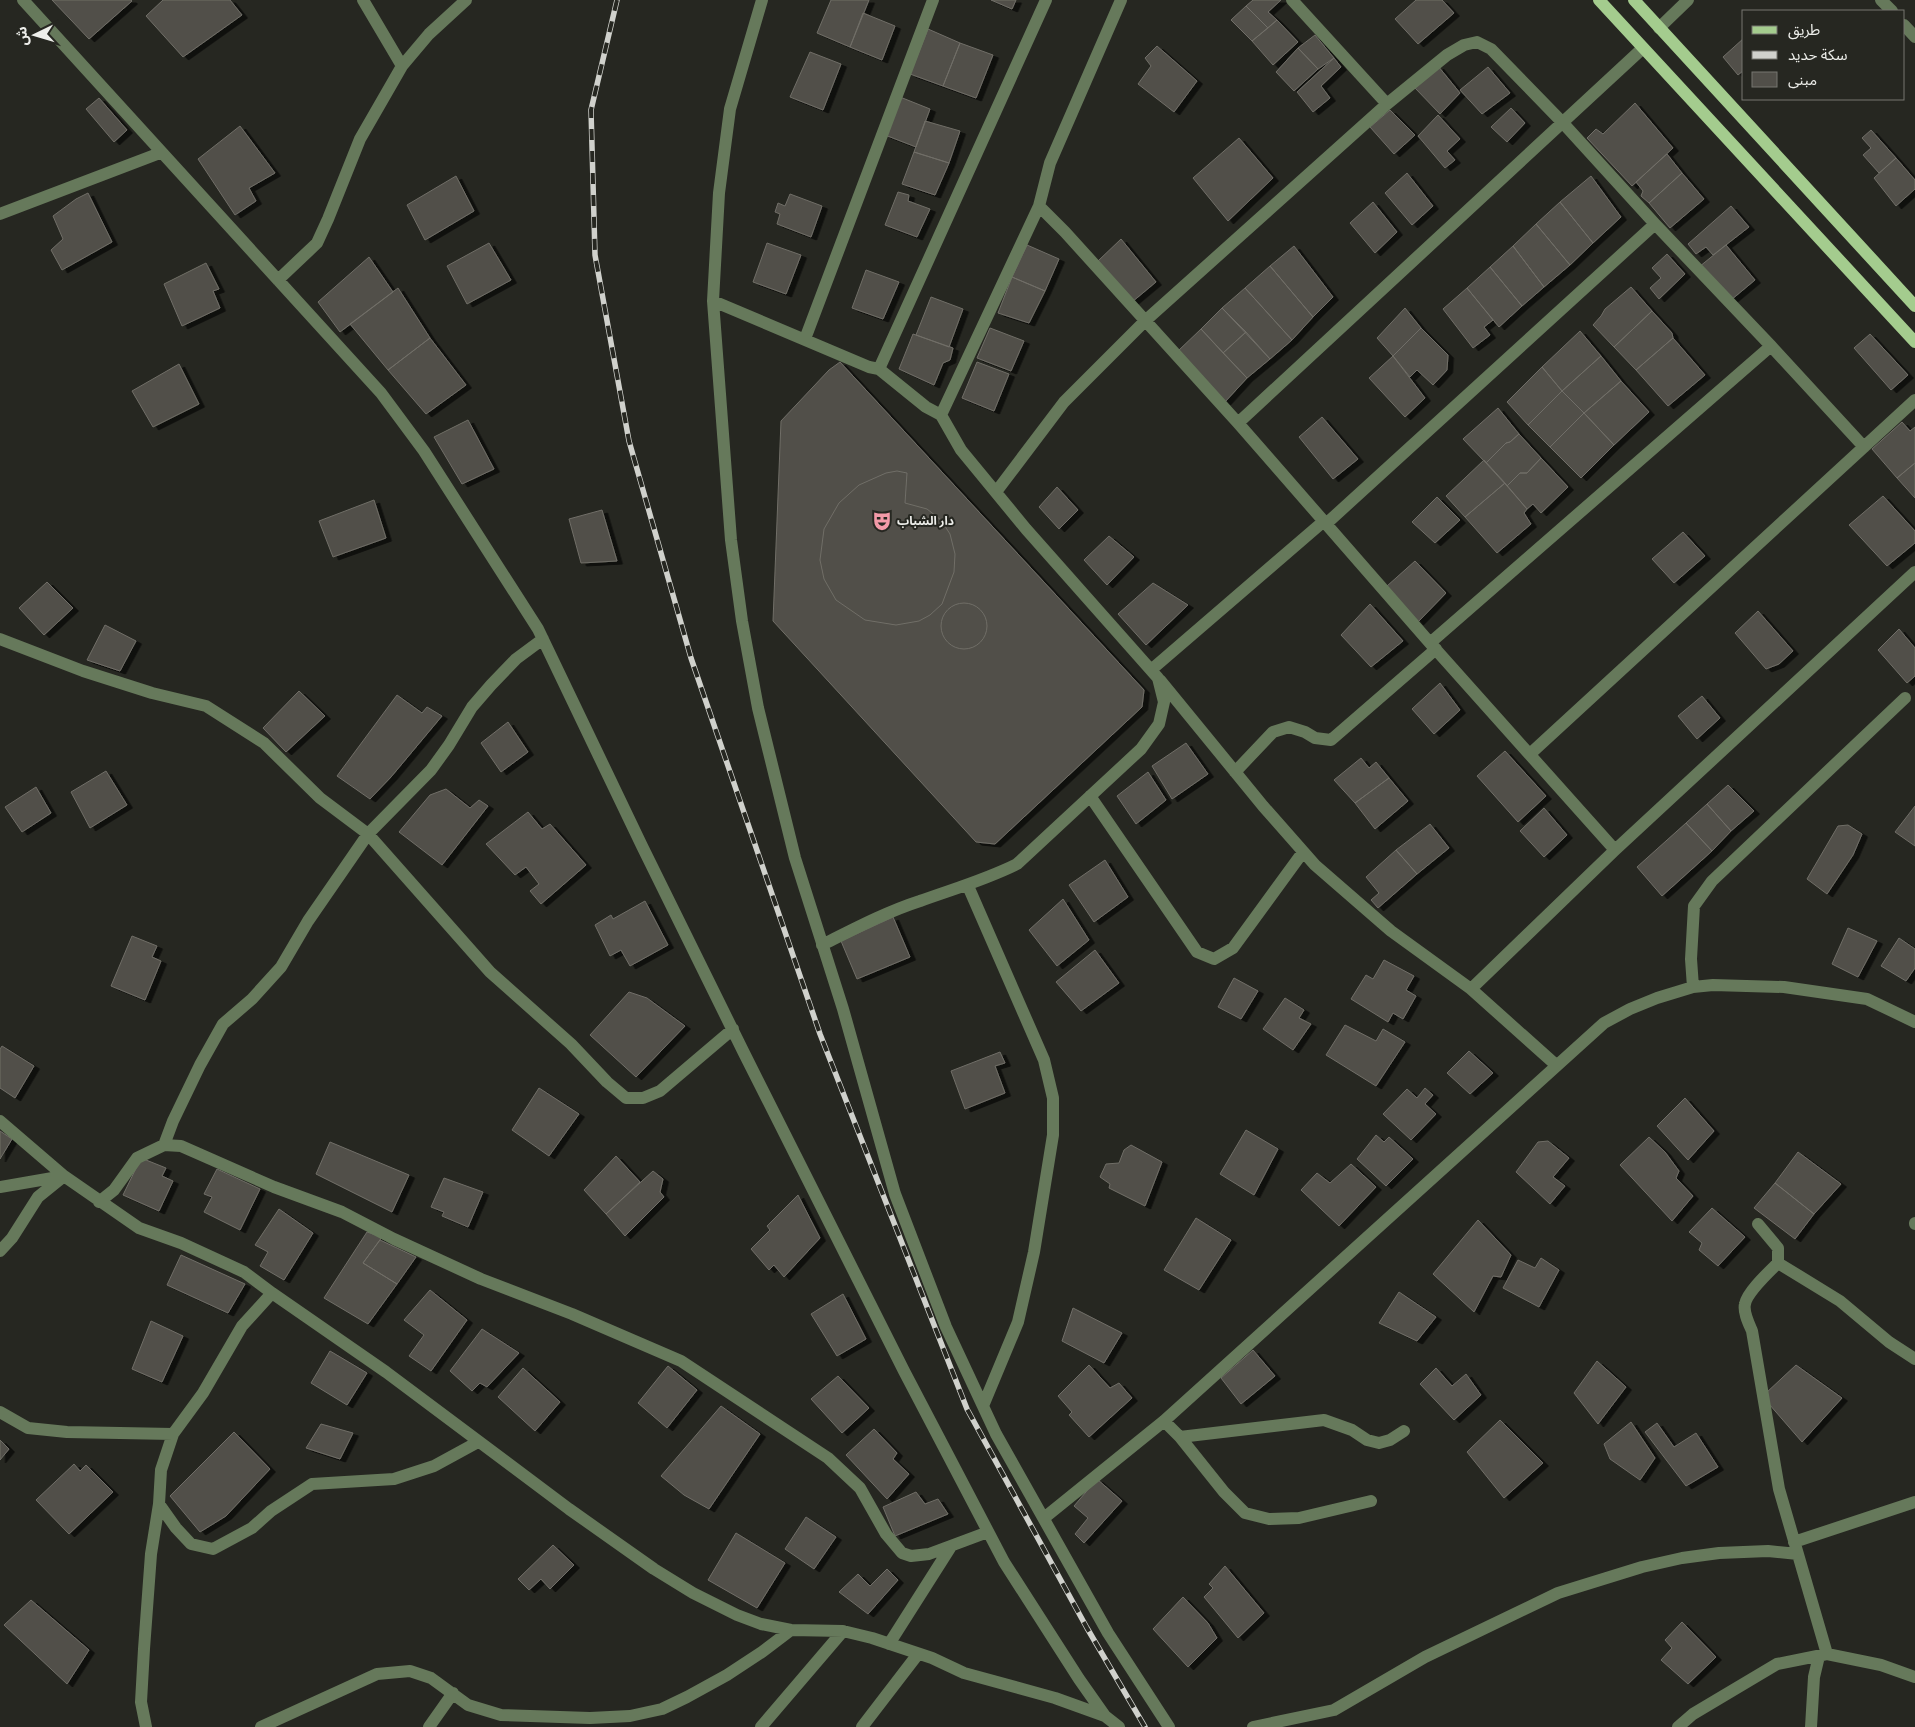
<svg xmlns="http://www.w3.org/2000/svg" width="1915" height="1727" viewBox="0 0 1915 1727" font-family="Ubuntu,'Noto Sans Arabic',sans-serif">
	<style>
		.building { fill: #514f49; stroke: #706e67; filter: url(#shadow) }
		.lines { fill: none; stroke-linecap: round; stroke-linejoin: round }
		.minor { stroke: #66795b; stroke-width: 12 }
		.major { stroke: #a4cc8e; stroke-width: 12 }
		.rail-casing { stroke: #d0d1cc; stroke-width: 5.5 }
		.rail { stroke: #262721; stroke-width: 4; stroke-dasharray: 11; stroke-linecap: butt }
		.labels { text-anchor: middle; stroke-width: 4; stroke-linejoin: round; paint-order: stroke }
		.poi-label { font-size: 12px; font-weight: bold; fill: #edeeea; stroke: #262721; text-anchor: start }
	</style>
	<defs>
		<filter id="shadow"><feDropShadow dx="5.5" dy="3" stdDeviation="0" flood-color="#0009"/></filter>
	</defs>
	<rect width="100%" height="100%" fill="#262721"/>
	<path class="building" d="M52,0h79l1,1 -43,38z
		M163,0h67l12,15 -59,42 -37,-41z
		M831,0h38l-19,47 -33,-14z
		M991,0h25l-4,9z
		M1253,0h28l-13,12 9,8 -9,8 -22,-22z
		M1416,0h26l12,13 -36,31 -23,-25z
		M1246,6l22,22 -16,13 -21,-21z
		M863,13l32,13 -13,34 -32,-13z
		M1277,20l21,22 -25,23 -21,-24z
		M928,29l32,14 -17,43 -33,-12z
		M1315,35l19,23 -16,11 -20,-21z
		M1744,38v32l-6,5 -15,-18z
		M960,43l33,12 -17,43 -33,-12z
		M1157,46l40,35 -23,31 -36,-28 13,-18 -6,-8z
		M1298,48l20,21 -24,22 -18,-19z
		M810,52l31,12 -18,46 -33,-13z
		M1334,58l7,9 -20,19 9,12 -17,14 -16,-20z
		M1438,66l22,27 -20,21 -25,-26z
		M1488,67l22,26 -28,21 -22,-24z
		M900,97l30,12 -14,38 -31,-12z
		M99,98l28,32 -13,12 -28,-33z
		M1635,103l38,45 -41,38 -45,-48 9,-9 7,5z
		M1511,108l14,15 -18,19 -16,-15z
		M1390,110l25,25 -21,19 -24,-27z
		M1438,115l22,24 -13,12 8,9 -10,8 -27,-32z
		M925,121l35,10 -11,32 -35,-11z
		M240,126l35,47 -26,15 7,13 -21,14 -37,-56z
		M1871,130l25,28 -17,15 -16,-18 8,-7 -9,-10z
		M1239,138l34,40 -45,43 -35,-43z
		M914,152l35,11 -14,32 -33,-11z
		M1667,154l15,19 -33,30 -8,-7 2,-5 -7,-9z
		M1896,158l19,22v9l-19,17 -22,-28z
		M1407,173l26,33 -21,19 -27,-32z
		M1682,173l22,26 -34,29 -21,-25z
		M456,176l18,35 -49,29 -18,-35z
		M1591,176l30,41 -28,26 -33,-41z
		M898,192l11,3 -1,6 22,8 -13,28 -32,-12z
		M88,193l24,49 -50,28 -11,-20 12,-11 -10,-23 23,-17z
		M790,194l32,12 -11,31 -34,-13 3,-10 -5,-2 3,-9 7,3z
		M1373,202l24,30 -22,21 -25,-30z
		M1560,202l33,41 -23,22 -34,-41z
		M1731,206l18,21 -36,28 -7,-8 -10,7 -8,-10z
		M1536,224l34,41 -26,22 -31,-41z
		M1121,239l35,43 -24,20 -34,-41z
		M489,243l22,37 -44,24 -20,-38z
		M767,243l34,12 -15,39 -33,-12z
		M1027,245l32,14 -14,32 -33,-14z
		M1726,245l29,35 -24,20 -32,-33z
		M1294,246l39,51 -20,20 -43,-51z
		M1513,246l31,41 -22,19 -32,-39z
		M1667,254l18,20 -26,25 -9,-11 11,-10 -9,-10z
		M369,257l24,35 -53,40 -22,-30z
		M206,263l13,26 -6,2 7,17 -38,18 -18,-42z
		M1270,266l43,51 -21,23 -47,-52z
		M1490,267l32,39 -23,21 -32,-39z
		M866,270l33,12 -16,37 -31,-11z
		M1012,277l33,14 -16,32 -31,-10z
		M1631,287l21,24 -38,36 -21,-22 8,-9 4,-7z
		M398,288l32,50 -42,32 -38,-46z
		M1245,288l47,52 -22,19 -48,-51z
		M1467,288l26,32 -9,7 6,8 -17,13 -30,-39z
		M931,297l32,12 -14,38 -33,-12z
		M1222,308l24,24 -23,21 -22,-24z
		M1405,308l16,20 -28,28 -16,-18z
		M1652,311l20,22 1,5 -37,32 -22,-23z
		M990,328l34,13 -13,30 -34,-13z
		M1421,328l27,27 -1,15 -14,15 -16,-15 -7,7 -17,-21z
		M1201,329l46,49 -22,24 -47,-51z
		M1580,331l21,25 -39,35 -20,-24z
		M1246,332l24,27 -23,19 -24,-25z
		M913,334l40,14 -3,12 -7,3 -9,22 -35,-16z
		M1870,334l38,41 -17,15 -37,-42z
		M430,338l36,47 -40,29 -38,-44z
		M1673,338l32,37 -37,31 -32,-36z
		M1393,356l32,42 -20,19 -36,-39z
		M1601,356l20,25 -37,32 -22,-22z
		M840,362l304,328 -2,17 -147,137 -19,-2 -203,-221 8,-200 48,-51z
		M977,362l32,12 -15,37 -32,-13z
		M179,364l20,40 -46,23 -21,-36z
		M1542,367l20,24 -34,34 -21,-23z
		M1621,381l28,31 -35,33 -30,-32z
		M1562,391l22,22 -34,34 -22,-22z
		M1498,408l21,26 -9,8 -4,1 -20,20 -23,-24z
		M1584,413l30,32 -33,33 -31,-31z
		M1322,417l36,42 -25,20 -34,-42z
		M468,420l26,49 -32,15 -28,-47z
		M1902,422l8,9 5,-4v36l-18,15 -25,-29z
		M1519,434l22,24 -14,15h-7l-13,13 -21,-23 20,-20 4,-1z
		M1541,458l27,29 -27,26 -8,-9 -6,5 -20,-23 13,-13h7z
		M1484,460l21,23 -40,34 -19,-21z
		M1915,463v35l-18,-20z
		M897,471l10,2 -2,30 22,6 14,11 9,14 5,20 -1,18 -12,32 -12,11 -11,6 -23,4 -31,-5 -29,-20 -12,-21 -4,-19 4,-31 15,-26 20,-18 27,-12z
		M1505,483l22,26 -3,4 7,11 -34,29 -32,-36z
		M1057,487l21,23 -19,19 -20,-22z
		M1883,496l32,35v12l-28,23 -38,-41z
		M1437,497l23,23 -25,23 -23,-21z
		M374,500l12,38 -53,19 -14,-36z
		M602,510l15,51 -36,2 -12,-44z
		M1683,532l22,24 -31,27 -22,-24z
		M1109,536l25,21 -27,28 -23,-25z
		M1415,561l31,32 -28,29 -31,-36z
		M47,582l26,26 -29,27 -25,-27z
		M1153,583l35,22 -42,40 -28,-31z
		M941 626a23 23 0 1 1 46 0a23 23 0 1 1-46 0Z
		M1370,604l33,37 -32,26 -30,-32z
		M1758,611l35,40 -14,13 -13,5 -31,-36z
		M105,625l31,16 -16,30 -33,-11z
		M1899,629l16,19v28l-8,7 -29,-33z
		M1440,683l20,27 -26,24 -22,-25z
		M299,691l26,25 -39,36 -23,-24z
		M397,695l25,18 5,-6 15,9 -51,61 -21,22 -33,-23z
		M1702,696l18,22 -23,21 -19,-23z
		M508,722l20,30 -27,20 -20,-29z
		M1186,743l22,31 -36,25 -20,-33z
		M1505,751l41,45 -28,26 -41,-46z
		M1361,758l8,10 7,-6 13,16 -34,25 -21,-23z
		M106,771l21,34 -37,23 -19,-36z
		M1148,772l18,28 -30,24 -19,-28z
		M1389,778l19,23 -33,28 -20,-26z
		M1728,785l26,26 -23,20 -24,-27z
		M36,787l15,26 -29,19 -17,-25z
		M446,789l24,19 9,-8 9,6 -46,59 -43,-33 31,-37z
		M1707,804l24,27 -19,20 -26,-28z
		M1915,806v40l-20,-14z
		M1544,808l23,27 -23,22 -24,-26z
		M528,812l14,17 8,-5 36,41 -45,39 -11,-13 9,-7 -13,-17 -11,8 -29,-31z
		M1686,823l26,28 -50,45 -25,-29z
		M1430,824l19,24 -32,26 -21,-24z
		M1848,825l14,9 -9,21 -26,39 -20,-15 31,-53z
		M1396,850l21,24 -39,34 -7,-8 8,-7 -13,-16z
		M1105,860l23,37 -34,25 -25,-37z
		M1063,899l26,41 -32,26 -28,-36z
		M645,901l23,44 -38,21 -9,-16 -11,6 -15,-31 16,-10 2,4z
		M893,917l17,40 -53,22 -16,-38z
		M1848,928l29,13 -19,36 -26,-13z
		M132,936l25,10 -5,11 9,4 -16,39 -34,-14z
		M1899,938l16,11v19l-9,13 -25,-15z
		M1095,950l24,33 -38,28 -25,-29z
		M1384,960l30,16 -8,14 10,6 -13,23 -10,-6 -5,9 -37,-23 15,-24 7,4z
		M1234,978l24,13 -17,28 -23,-12z
		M629,992l18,6 38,28 -49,51 -46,-42z
		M1285,998l19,12 -5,8 12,6 -18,26 -30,-21z
		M1345,1025l31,16 7,-12 22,13 -29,44 -50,-31z
		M2,1046l32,20 -19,32 -15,-10v-39z
		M1469,1051l24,22 -23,21 -23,-21z
		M1000,1052l5,11 -10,3 10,27 -40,16 -14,-38z
		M539,1088l40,26 -30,42 -37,-26z
		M1425,1088l8,7 -8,9 11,10 -25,26 -28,-26 24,-25 10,9z
		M1685,1098l29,33 -26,29 -31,-34z
		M1246,1130l32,19 -24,46 -34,-21z
		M0,1131l12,8 -12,20z
		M1376,1135l8,7 5,-5 24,22 -27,27 -29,-27z
		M1649,1137l16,15 14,19 -3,7 17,18 -21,25 -52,-56z
		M1548,1141l21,17 -16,19 12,9 -15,18 -34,-32 22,-30z
		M330,1142l79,33 -17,37 -76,-38z
		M1131,1145l31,17 -17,44 -36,-18 1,-4 -10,-7 6,-13 13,-1 5,-13z
		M1798,1152l43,32 -27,30 -39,-31z
		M616,1156l24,26 -34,32 -22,-24z
		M141,1158l25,10 -4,8 11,5 -14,30 -36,-16z
		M1351,1164l25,23 -37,39 -38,-36 16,-17 13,10z
		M217,1169l43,20 -20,41 -36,-18 8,-15 -8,-3z
		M653,1171l10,8 -3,13 4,5 -39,39 -19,-22z
		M444,1178l39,14 -15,35 -26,-11 2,-4 -13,-5z
		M1775,1183l39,31 -19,25 -41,-31z
		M798,1195l22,43 -36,39 -10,-12 -5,5 -18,-21 19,-19 -3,-4z
		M1712,1208l33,29 -27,29 -19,-16 3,-7 -13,-11z
		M279,1209l34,24 -29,47 -24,-14 8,-14 -13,-7z
		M1196,1218l35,22 -32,50 -35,-20z
		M1478,1220l33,35 -10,22 -8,-1 -19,36 -41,-38z
		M367,1232l15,5 -19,26 34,21 -29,40 -44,-26z
		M380,1240l36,17 -19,27 -34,-21z
		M181,1255l64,29 -17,29 -61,-28z
		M1541,1258l18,12 -20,37 -36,-19 15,-28 17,8z
		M430,1290l37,30 -36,51 -22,-15 15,-21 -20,-15z
		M1399,1292l37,25 -19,24 -38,-18z
		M843,1294l23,45 -29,17 -26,-42z
		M1073,1308l49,25 -18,30 -42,-22z
		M151,1321l32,15 -21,46 -30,-13z
		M482,1329l37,24 -32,34 -7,-4 -8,8 -22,-20z
		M1253,1350l22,26 -34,28 -20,-26z
		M330,1351l37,22 -20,32 -36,-22z
		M1597,1361l29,26 -28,37 -24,-31z
		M1089,1365l21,23 9,-5 13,15 -43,39 -20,-22 3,-3 -14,-16z
		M1796,1365l46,33 -40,44 -33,-38 -3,-11z
		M668,1366l29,24 -30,38 -29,-25z
		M523,1368l37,34 -25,29 -37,-34z
		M1436,1368l16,18 14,-12 15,21 -27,25 -34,-36z
		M838,1376l31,32 -27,25 -31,-34z
		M721,1406l39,28 -51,75 -25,-14 -23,-19z
		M1500,1420l43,43 -39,35 -37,-46z
		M1631,1422l24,36 -15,22 -30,-21 -6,-15z
		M1657,1423l17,24 22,-14 22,34 -32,19 -41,-54z
		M321,1424l32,9 -13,26 -34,-11z
		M874,1429l23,24 -4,6 16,15 -22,25 -41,-44z
		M234,1432l36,37 -44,47 -26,16 -30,-36z
		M0,1440l9,9 -9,11z
		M74,1464l6,7 6,-6 27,27 -44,42 -33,-34z
		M1097,1479l25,22 -38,42 -9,-9 13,-16 -14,-12z
		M916,1492l9,12 13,-5 10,15 -53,22 -12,-29z
		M806,1517l30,20 -22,32 -29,-20z
		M736,1533l49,30 -28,45 -49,-28z
		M553,1545l21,20 -24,24 -9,-10 -12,11 -11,-11z
		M1225,1566l39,47 -26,25 -34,-41 9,-9 -4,-4z
		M887,1569l11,11 -30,34 -29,-22 19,-18 12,12z
		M1183,1597l25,26 9,15 -29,29 -35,-38z
		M31,1600l58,50 -22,34 -63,-59z
		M1682,1622l34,35 -28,27 -27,-24 11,-12 -7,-8z"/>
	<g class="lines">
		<path class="minor" d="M23,0l358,393 43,58 114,178 104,217 102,207 160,318 100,191 75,117 26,37 14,11
			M363,0l39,66
			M762,0l-32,109 -11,84 -6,108 18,239 11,81 16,87 37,150 48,151 52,185 51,133 50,107 112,199 61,94
			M1292,0l95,104
			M1881,0l11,11
			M1904,25l11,12
			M1659,28l29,-28
			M1039,206l26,26 173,191 192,220 185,207
			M0,214l160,-61
			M278,280l39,-37 11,-24 32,-80 42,-73 27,-32 37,-34
			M713,301l156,66 10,2 47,38 15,8 20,35 65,79 132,149 6,24 -5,22 -18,25 -124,115c-32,16 -64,25 -97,37 -34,11 -66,28 -98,44
			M805,339l128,-339
			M879,369l167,-369
			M941,415l98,-209 11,-43 71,-163
			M1238,423l405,-375
			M996,492l68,-90 81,-81 242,-217 60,-49 17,-10 13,-3 14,7 72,74 92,101 116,122 93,101
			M1327,523l328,-299
			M0,639l83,32 69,22 54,13 58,37 56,55 48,36 122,138 81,72 36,38 19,16h17l17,-7 73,-62
			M1430,643l341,-297
			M1151,670l173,-149
			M1160,680l103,126 52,59 76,66 80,58 85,76
			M1530,754l385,-354
			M1235,772l38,-40 16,-5 16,5 10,6 16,2 105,-91
			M1090,796l107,156 17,7 19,-11 70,-96
			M968,886l76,174 9,38v37l-19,117 -16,70 -35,84
			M1693,987l-2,-28 3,-53 18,-25 193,-183
			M1471,989l144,-139 300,-278
			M0,1121l64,55 75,52 42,15 63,29 28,21 114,79 183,137 85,60 39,24 44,22 24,9 30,6 52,1 29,7 60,20 32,15 91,25 50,18
			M164,1145l9,-24 27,-56 23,-41 29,-25 29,-32 27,-46 60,-87 63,-64 18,-25 23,-38 19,-22 25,-26 27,-20
			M0,1187l64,-11
			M99,1202l15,-12 23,-32 27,-13 17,1 93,41 68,25 52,27 87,40 91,35 109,47 147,97 32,30 26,46 16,19 9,3 18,-2 59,-22
			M1758,1224l20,24v15c-8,8 -31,29 -33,41 -2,8 4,20 7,27l27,158 48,165
			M1915,1224v-1
			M0,1251l12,-13 26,-41 26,-21
			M1778,1263l62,38 49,41 26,17
			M0,1412l28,16 39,4 106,2
			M1164,1421l16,16 44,55 21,21 24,6 30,-1 72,-17
			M1180,1437l144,-17 28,10 15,10 12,3 11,-3 14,-9
			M159,1504l17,24 15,16 22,5 39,-21 19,-17 41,-27 82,-5 40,-13 44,-24
			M1044,1518l120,-97 440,-398 26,-14 27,-11 36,-11 20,-2 71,2 83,12 48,23
			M1794,1542l121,-40
			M889,1644l61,-96
			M146,1727l-5,-25 3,-53 7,-95 8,-50 2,-34 12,-36 30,-41 39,-67 30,-33
			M261,1727l116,-53 33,-3 21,7 37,27 33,10 89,3 40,-2 32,-7 25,-12 40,-22 35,-23 29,-22
			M429,1727l24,-34
			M761,1727l82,-96
			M862,1727l56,-73
			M1253,1727l81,-17 91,-53 133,-64 84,-26 40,-9 37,-5 49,-2 30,3
			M1678,1727l15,-13 84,-50 50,-10 54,11 34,12
			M1811,1727l3,-50 5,-21"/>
		<path class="major" d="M1599,0l316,342
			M1634,0l281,306"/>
		<defs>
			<path id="rail" d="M617,0l-26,110 4,145 34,186 62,217 129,376 147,375 120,219 58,99"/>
		</defs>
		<use href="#rail" class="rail-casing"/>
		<use href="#rail" class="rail"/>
	</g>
	<defs>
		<symbol id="theatre-bare" viewBox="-9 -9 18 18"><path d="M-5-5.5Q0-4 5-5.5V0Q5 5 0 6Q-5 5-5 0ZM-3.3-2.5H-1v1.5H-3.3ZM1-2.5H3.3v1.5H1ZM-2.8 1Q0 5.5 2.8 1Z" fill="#f39aa8" stroke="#262721" stroke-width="2.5" paint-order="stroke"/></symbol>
	</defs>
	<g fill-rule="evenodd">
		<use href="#theatre-bare" x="868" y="507" width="28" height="28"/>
	</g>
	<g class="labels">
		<g class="poi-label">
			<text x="897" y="525">دار الشباب</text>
		</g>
	</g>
	<rect x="1742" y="10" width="162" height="90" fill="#262721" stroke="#767771"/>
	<rect x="1752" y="26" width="25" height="8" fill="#a4cc8e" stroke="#767771"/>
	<text x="1788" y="35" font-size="15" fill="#edeeea">طريق</text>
	<rect x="1752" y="51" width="25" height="8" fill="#d0d1cc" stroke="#767771"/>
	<text x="1788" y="60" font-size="15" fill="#edeeea">سكة حديد</text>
	<rect x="1752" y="72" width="25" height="15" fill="#514f49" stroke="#767771"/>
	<text x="1788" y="85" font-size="15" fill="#edeeea">مبنى</text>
	<g transform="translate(35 35) rotate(265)" stroke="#262721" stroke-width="4" paint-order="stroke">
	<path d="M0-4L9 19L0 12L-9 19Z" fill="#edeeea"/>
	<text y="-8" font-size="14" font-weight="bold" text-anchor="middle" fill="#edeeea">ش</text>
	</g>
</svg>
